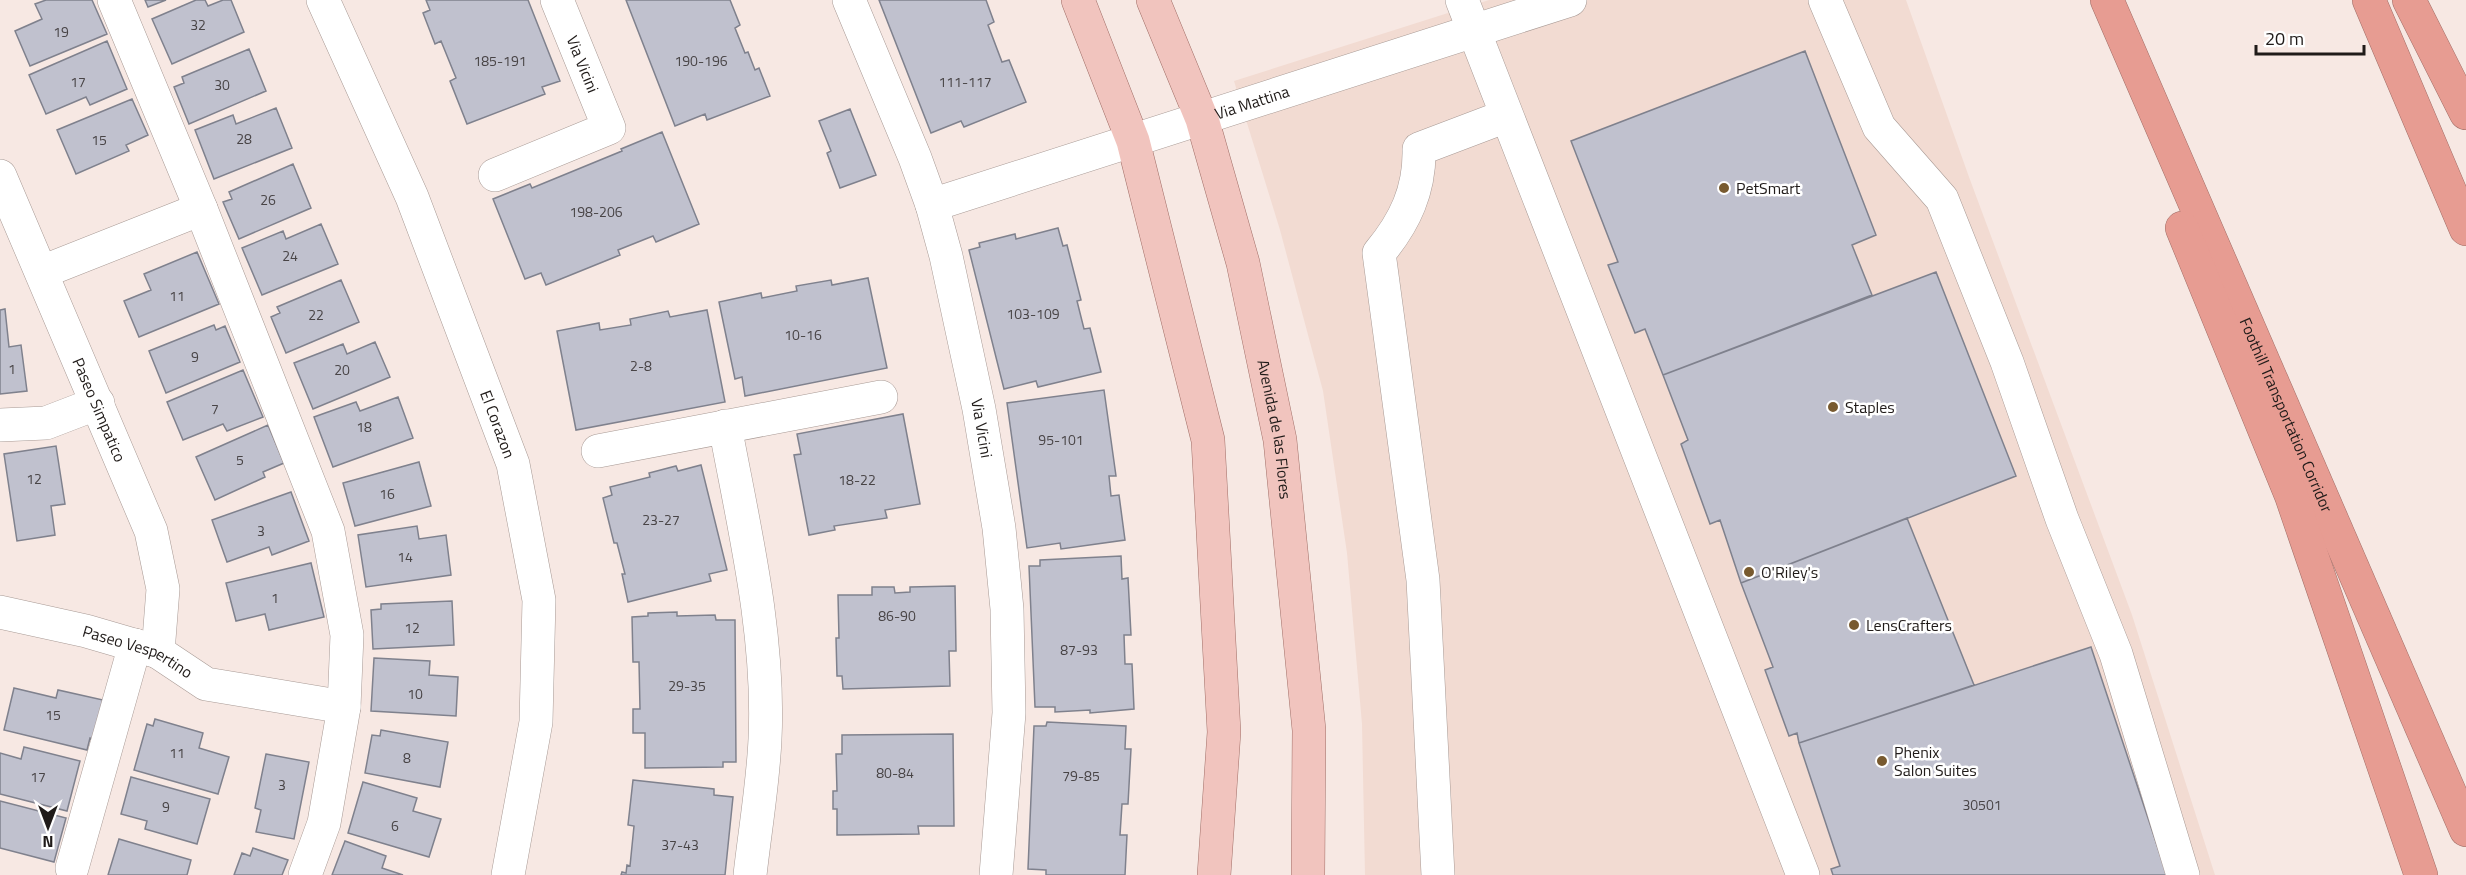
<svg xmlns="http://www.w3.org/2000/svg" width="2466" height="875" viewBox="0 0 2466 875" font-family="'Titillium Web',sans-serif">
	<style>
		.built { fill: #f2dbd2 }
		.building { fill: #c0c1ce; stroke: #7f818d; stroke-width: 1.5 }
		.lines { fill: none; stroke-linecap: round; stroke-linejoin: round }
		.minor-casing { stroke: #a89a95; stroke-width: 34 }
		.major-casing { stroke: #a16f68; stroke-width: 34 }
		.highway-casing { stroke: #a16f68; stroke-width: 34 }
		.minor { stroke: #fff; stroke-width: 33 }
		.major { stroke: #f1c4be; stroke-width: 33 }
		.highway { stroke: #e79c92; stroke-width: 33 }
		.poi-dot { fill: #785a2f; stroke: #fff; stroke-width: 2 }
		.labels { text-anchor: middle; stroke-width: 5; stroke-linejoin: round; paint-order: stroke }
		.number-label { font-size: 14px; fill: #484446 }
		.street-label { font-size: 16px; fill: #201b19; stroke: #fff }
		.poi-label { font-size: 16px; fill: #201b19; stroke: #fff; text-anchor: start }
	</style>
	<rect width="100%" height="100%" fill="#f7e8e3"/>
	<path class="built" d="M1489,0h417l63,177 163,438 83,260h-850l-3,-151 -15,-171 -24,-162 -43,-161 -46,-149z"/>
	<path class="building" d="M46,0h46l15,34 -77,32 -15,-35 27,-12 -7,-15z
		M145,0h21l-18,7z
		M196,0h9l3,6 15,-6h8l13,32 -72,32 -20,-45z
		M426,0h102l32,81 -18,6 3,7 -78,30 -17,-43 6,-3 -15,-37 -6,3 -12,-31 7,-3z
		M626,0h104l10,25 -5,3 10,25 3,-1 7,18 4,-2 11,28 -63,24 -2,-6 -30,12z
		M879,0h107l8,22 -6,3 14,37 7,-2 17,42 -62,25 -3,-6 -30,12z
		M107,41l20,48 -37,16 -4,-8 -40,17 -17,-39z
		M249,49l17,42 -77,33 -15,-37 10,-4 -2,-6z
		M1805,51l71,184 -24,10 20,50 -209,80 -18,-46 -10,4 -27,-68 10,-3 -47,-121z
		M132,99l16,36 -22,10 3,6 -53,23 -19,-44z
		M276,108l16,40 -78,31 -19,-49 38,-15 3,9z
		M850,109l26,66 -36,13 -13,-35 4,-2 -12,-30z
		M662,132l37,92 -43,18 -3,-6 -35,14 2,5 -74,30 -5,-12 -16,6 -32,-80 37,-15 2,4 90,-37 -1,-2z
		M293,164l18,44 -72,31 -16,-37 9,-3 -3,-7z
		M321,224l17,40 -76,31 -20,-47 41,-17 3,8z
		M1058,228l5,18 4,-1 14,55 -4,1 7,28 6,-1 11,44 -63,15 -2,-6 -32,8 -35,-139 11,-3 -1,-4 36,-9 1,5z
		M197,252l22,52 -80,33 -15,-36 27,-11 -7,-16z
		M1936,272l80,204 -275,107 -21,-63 -10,4 -29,-80 7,-4 -25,-65z
		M868,278l19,90 -142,28 -3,-19 -7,2 -16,-77 42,-9 1,5 35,-7 -1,-5 35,-6 1,5z
		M341,280l18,42 -73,31 -15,-36 9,-4 -3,-6z
		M5,309l4,38 12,-2 6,46 -27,3v-84z
		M707,310l18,92 -149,28 -19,-99 42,-8 1,7 31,-5 -1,-6 38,-8 2,6z
		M214,325l2,5 9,-4 15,36 -74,31 -17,-42z
		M375,342l15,35 -77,32 -19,-46 49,-19 4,10z
		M243,370l20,47 -36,14 -4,-7 -40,16 -16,-38z
		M1104,390l12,86h-7l2,20 8,-1 6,45 -64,9 -1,-6 -33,5 -20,-145z
		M398,397l15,41 -80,29 -19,-50 42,-15 4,9z
		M903,414l17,90 -35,6 2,8 -53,8 1,4 -26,5 -15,-80 7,-1 -4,-20z
		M268,425l16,38 -21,9 2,5 -50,23 -19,-43z
		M56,446l9,58 -14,2 4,29 -38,6 -13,-87z
		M419,462l12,44 -76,20 -12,-43z
		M701,465l26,105 -18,4 2,7 -83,21 -6,-28h3l-8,-31h-3l-11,-45 9,-3 -2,-8 40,-10 -1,-4 27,-7 2,5z
		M291,492l18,49 -37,14 -3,-8 -42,15 -15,-42z
		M1907,518l67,167 -175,58 -2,-10 -8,3 -24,-66 8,-3 -32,-84z
		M417,526l2,13 27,-4 5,40 -85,12 -8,-52z
		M1121,556l1,23 6,-1 3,57h-7l1,29h7l2,45 -44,4v-3l-35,2v-5h-20l-6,-141h11v-6z
		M311,563l13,54 -55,13 -4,-16 -29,7 -10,-38z
		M955,586l1,65h-7l1,35 -107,3 -1,-13h-5l-1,-38h3l-1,-43h34v-8h22l1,6 15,-1v-5z
		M452,601l2,44 -81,4 -2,-39 10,-1v-5z
		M677,612v4l38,-1 1,5h19l1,142h-13v5l-78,1v-35h-12v-24h7l-1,-47h-6l-1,-45 16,-1v-3z
		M2091,647l76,228h-334l-2,-6 9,-3 -41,-123z
		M374,658l56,3 -1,14 29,2 -2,39 -85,-5z
		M14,688l42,10 2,-8 45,10 -10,39 -3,-1 -3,12 -83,-20z
		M155,719l48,14 -4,15 30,9 -11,37 -84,-24 13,-46 6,2z
		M1047,722l79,4 -1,23h6l-3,55h-6l-2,31h7l-2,40h-79v-5l-18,-1 6,-143h12z
		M381,730l67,12 -8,45 -75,-14 7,-38 8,1z
		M953,734l1,92h-36l1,8 -82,1v-26h-4v-18h4l-1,-37h6v-19z
		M24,747l56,14 -13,50 -67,-17v-41l21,6z
		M266,754l43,8 -15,77 -38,-7 5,-22 -6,-2z
		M131,777l79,22 -13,45 -52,-15 2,-8 -26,-7z
		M633,780l81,9v6l19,2 -8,78h-104l1,-3 4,1 1,-8 3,1 4,-40 -6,-1z
		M363,782l54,16 -4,13 28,8 -12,38 -81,-24z
		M0,801l66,17 -12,44 -54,-14z
		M119,839l72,21 -4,15h-79z
		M345,841l41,15 -4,12 21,7h-71z
		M253,848l35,12 -6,15h-48l8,-22 8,3z"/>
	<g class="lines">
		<defs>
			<g id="minor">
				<path d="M114,0l87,209 127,322 19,104 -3,72 -20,116 -19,52"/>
				<path id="s1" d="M323,0l89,197 101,267 26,136 -3,122 -28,153"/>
				<path id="s2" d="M849,0l66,158 17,47 14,51 33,153 20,119 8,81 2,104 -13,162"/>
				<path d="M1462,0l341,875"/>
				<path d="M1825,0l54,127 63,72 65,163 55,157 54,135 67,221"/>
				<path d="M495,175l114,-47 -52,-128"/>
				<path id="s3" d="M0,176l151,355 12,58 -5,63"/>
				<path id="s4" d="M932,205l638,-205"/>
				<path d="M42,272l159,-63"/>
				<path d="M0,425l46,-2 52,-20"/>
				<path d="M725,426c19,102 45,209 40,313 -2,45 -10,91 -15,136"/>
				<path d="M598,451l283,-54"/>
				<path id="s5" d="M0,612l86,19 72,21 48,32 138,23"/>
				<path d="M72,868l63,-223"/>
				<path d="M1438,875l-15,-295 -44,-327c26,-31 41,-63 40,-104l87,-33"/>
			</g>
			<g id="major">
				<path d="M1078,0l55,141 75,299 16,292 -10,143"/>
				<path id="s6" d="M1153,0l49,119 41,144 37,177 29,290 -1,145"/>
			</g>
			<g id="highway">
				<path id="s7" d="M2107,0l359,830"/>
				<path d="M2369,0l97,229"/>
				<path d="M2409,0l57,113"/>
				<path d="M2182,228l109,267 130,380"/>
			</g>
		</defs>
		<use href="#minor" class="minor-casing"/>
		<use href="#major" class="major-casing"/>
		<use href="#highway" class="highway-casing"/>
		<use href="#minor" class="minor"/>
		<use href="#major" class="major"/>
		<use href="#highway" class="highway"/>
	</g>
	<g class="poi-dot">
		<circle cx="1724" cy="188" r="6"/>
		<circle cx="1833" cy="407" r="6"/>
		<circle cx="1749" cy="572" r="6"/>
		<circle cx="1854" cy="625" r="6"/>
		<circle cx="1882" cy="761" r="6"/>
	</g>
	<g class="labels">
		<g class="number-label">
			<text x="198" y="30">32</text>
			<text x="61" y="37">19</text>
			<text x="500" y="66">185-191</text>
			<text x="701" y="66">190-196</text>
			<text x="78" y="87">17</text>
			<text x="965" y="87">111-117</text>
			<text x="222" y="90">30</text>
			<text x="244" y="144">28</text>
			<text x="99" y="145">15</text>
			<text x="268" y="205">26</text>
			<text x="596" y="217">198-206</text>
			<text x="290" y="261">24</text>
			<text x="177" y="301">11</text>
			<text x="1033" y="319">103-109</text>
			<text x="316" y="320">22</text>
			<text x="803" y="340">10-16</text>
			<text x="195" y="362">9</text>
			<text x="641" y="371">2-8</text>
			<text x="12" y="374">1</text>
			<text x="342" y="375">20</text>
			<text x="215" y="414">7</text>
			<text x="364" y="432">18</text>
			<text x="1061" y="445">95-101</text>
			<text x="240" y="465">5</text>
			<text x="34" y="484">12</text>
			<text x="857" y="485">18-22</text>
			<text x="387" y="499">16</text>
			<text x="661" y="525">23-27</text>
			<text x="261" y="536">3</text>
			<text x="405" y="562">14</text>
			<text x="275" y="603">1</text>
			<text x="897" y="621">86-90</text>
			<text x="412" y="633">12</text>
			<text x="1079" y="655">87-93</text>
			<text x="687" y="691">29-35</text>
			<text x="415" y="699">10</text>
			<text x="53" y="720">15</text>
			<text x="177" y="758">11</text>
			<text x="407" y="763">8</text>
			<text x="895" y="778">80-84</text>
			<text x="1081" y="781">79-85</text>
			<text x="38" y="782">17</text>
			<text x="282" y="790">3</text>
			<text x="1982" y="810">30501</text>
			<text x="166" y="812">9</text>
			<text x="395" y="831">6</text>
			<text x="680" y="850">37-43</text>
		</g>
		<g class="street-label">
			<text transform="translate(583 64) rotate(68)" y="6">Via Vicini</text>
			<text dy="6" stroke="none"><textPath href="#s4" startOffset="336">Via Mattina</textPath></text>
			<text dy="6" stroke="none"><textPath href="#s3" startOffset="254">Paseo Simpatico</textPath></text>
			<text dy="6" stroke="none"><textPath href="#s7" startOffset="452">Foothill Transportation Corridor</textPath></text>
			<text dy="6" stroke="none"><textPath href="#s1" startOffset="459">El Corazon</textPath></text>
			<text dy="6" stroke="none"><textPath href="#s2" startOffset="450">Via Vicini</textPath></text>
			<text dy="6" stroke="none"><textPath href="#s6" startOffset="448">Avenida de las Flores</textPath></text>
			<text dy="6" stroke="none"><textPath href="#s5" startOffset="144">Paseo Vespertino</textPath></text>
		</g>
		<g class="poi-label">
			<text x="1736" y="194">PetSmart</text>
			<text x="1845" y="413">Staples</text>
			<text x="1761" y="578">O'Riley's</text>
			<text x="1866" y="631">LensCrafters</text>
			<text x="1894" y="758">Phenix<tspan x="1894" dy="18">Salon Suites</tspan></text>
		</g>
	</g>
	<g transform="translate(48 827) rotate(180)" stroke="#ffffff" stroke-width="4.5" paint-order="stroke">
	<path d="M0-4.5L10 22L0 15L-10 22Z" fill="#201b19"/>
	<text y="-9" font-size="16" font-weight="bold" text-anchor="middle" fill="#201b19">N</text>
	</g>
	<path d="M2256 45v9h108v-9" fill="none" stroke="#201b19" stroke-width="3"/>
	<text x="2265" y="45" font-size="18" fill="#201b19" stroke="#ffffff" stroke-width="4.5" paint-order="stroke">20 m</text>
</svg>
